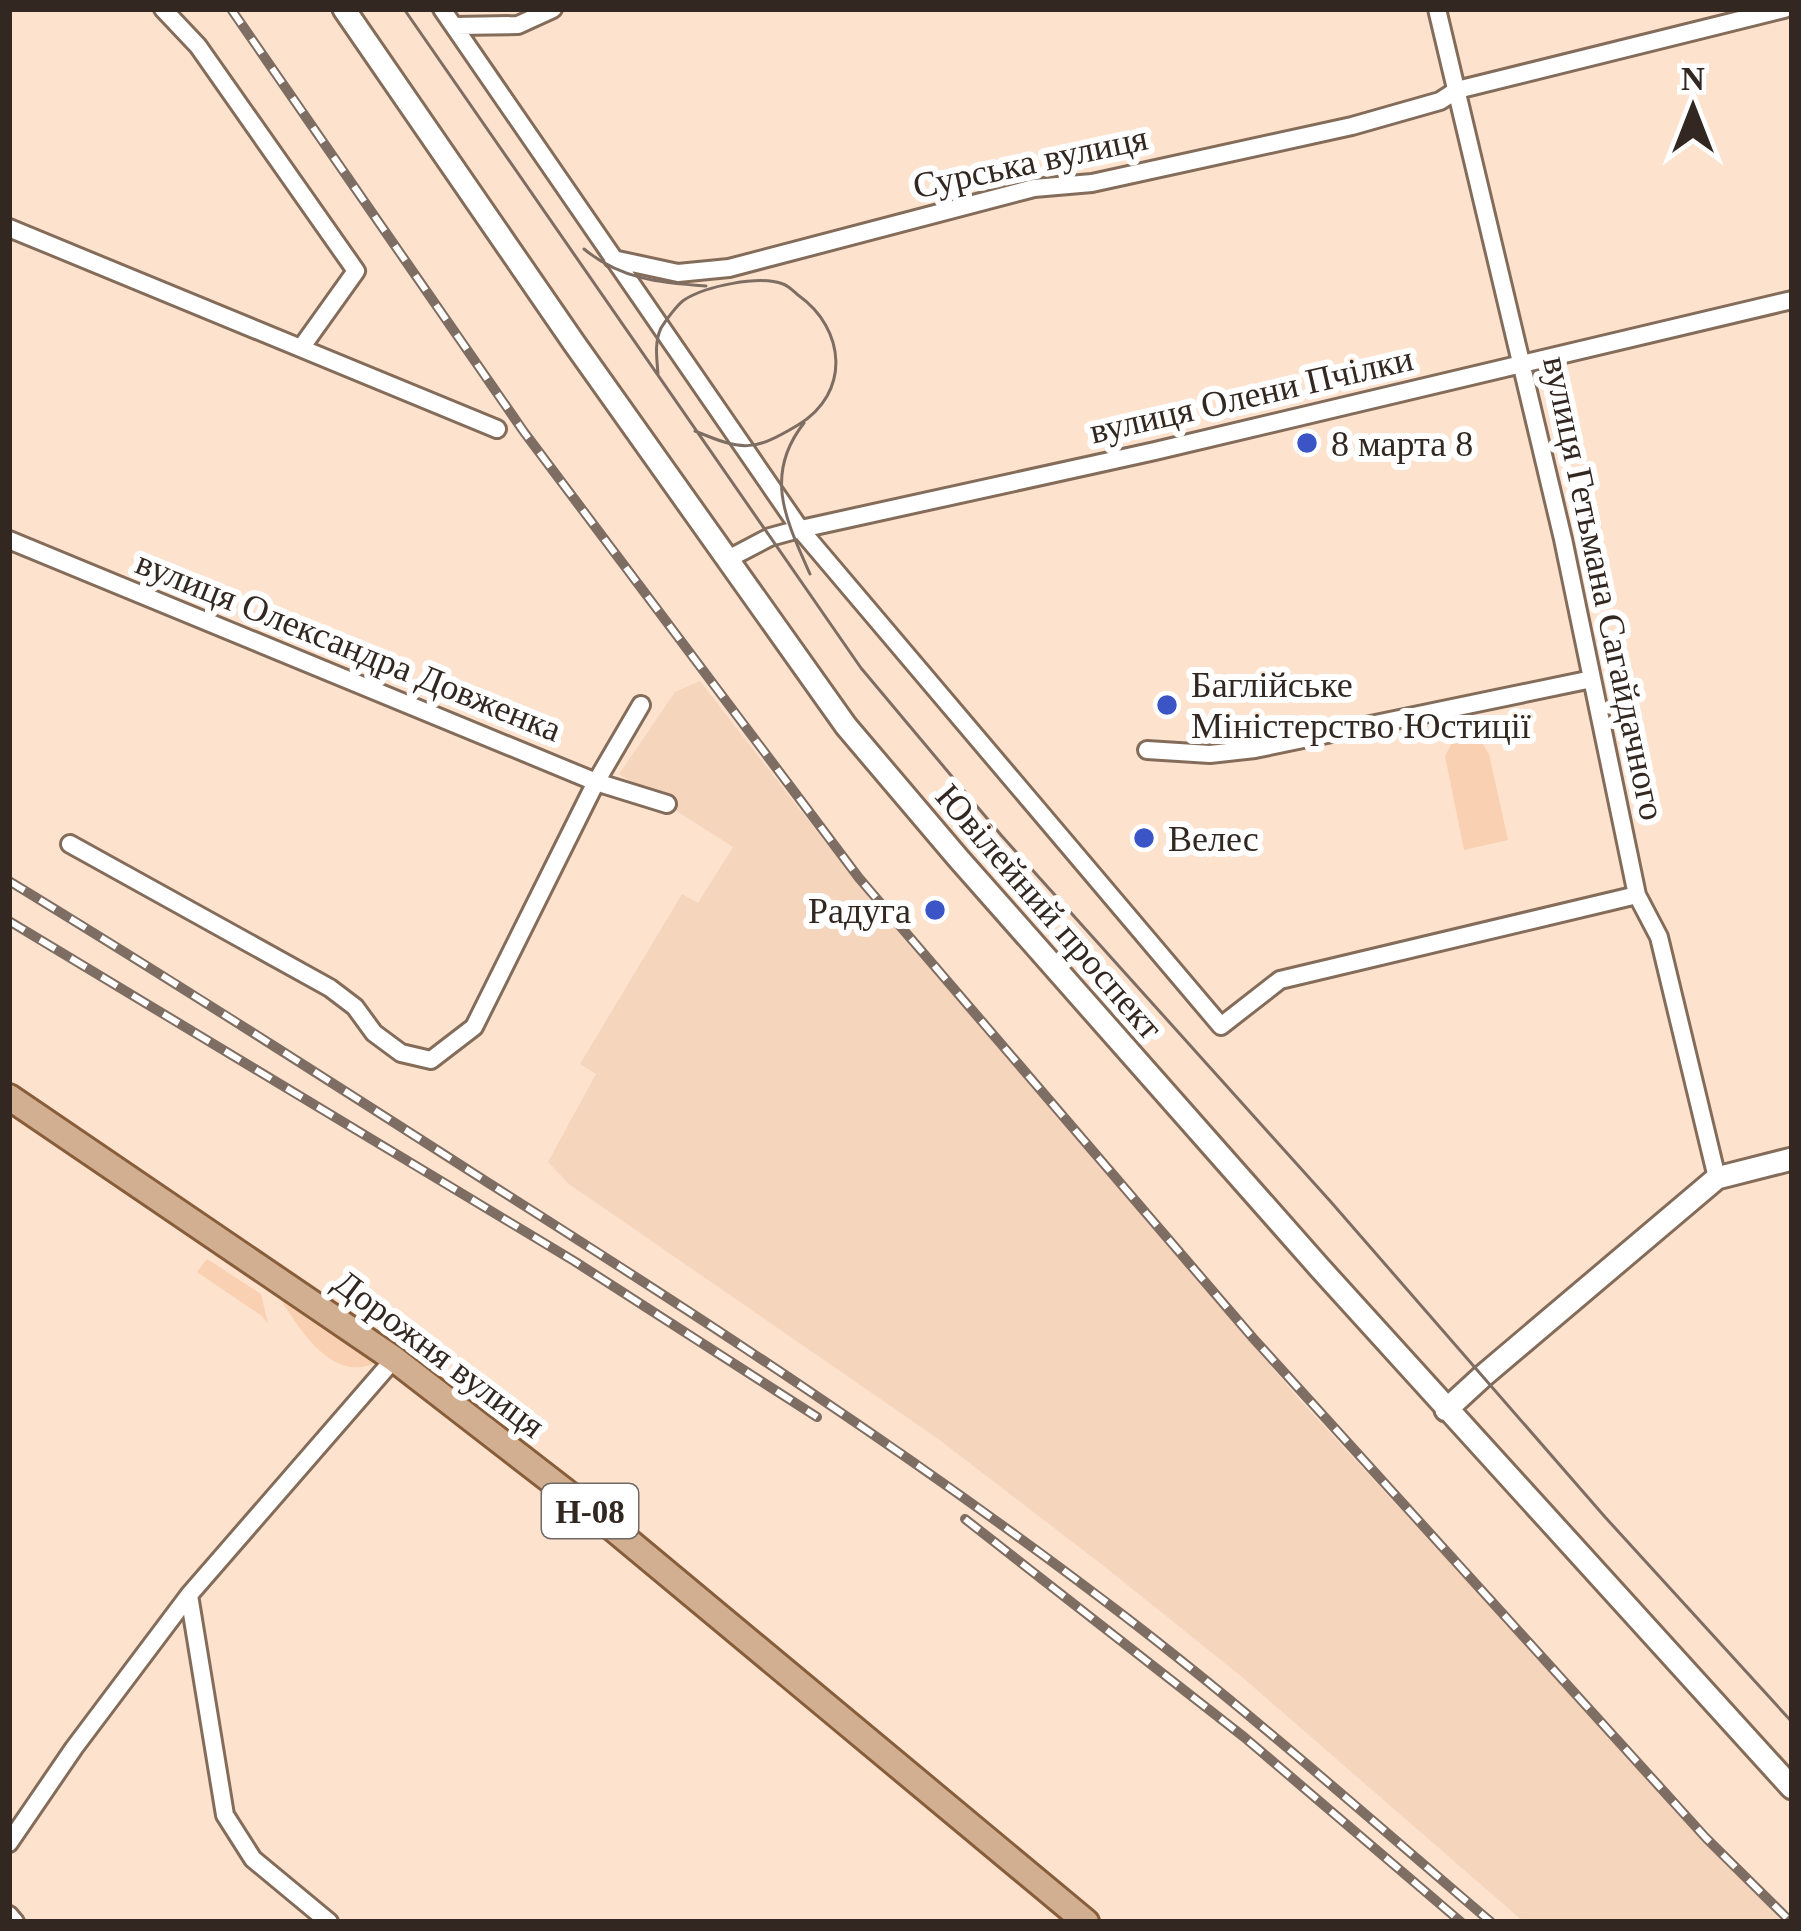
<svg xmlns="http://www.w3.org/2000/svg" width="1801" height="1931" viewBox="0 0 1801 1931" font-family="Georgia,serif">
	<style>
		.built { fill: #f6d5bd }
		.green { fill: #f9d0b1 }
		.lines { fill: none; stroke-linecap: round; stroke-linejoin: round }
		.street-casing { stroke: #846c5a; stroke-width: 22 }
		.secondary-casing { stroke: #846c5a; stroke-width: 27 }
		.primary-casing { stroke: #885d3a; stroke-width: 30 }
		.street { stroke: #fff; stroke-width: 16 }
		.secondary { stroke: #fff; stroke-width: 21 }
		.primary { stroke: #d3af91; stroke-width: 24 }
		.tram { stroke: #7e6d62; stroke-width: 3 }
		.rail-casing { stroke: #7e6d62; stroke-width: 10 }
		.rail { stroke: #fff; stroke-width: 6; stroke-dasharray: 18; stroke-linecap: butt }
		.poi-dot { fill: #3b55c7; stroke: #fff; stroke-width: 4.5 }
		.labels { text-anchor: middle; stroke-width: 12; stroke-linejoin: round; paint-order: stroke }
		.shield { fill: #fff; stroke: #706864; stroke-width: 3 }
		.shield-label { font-size: 33px; font-weight: bold; fill: #322821 }
		.street-label { font-size: 36px; fill: #322821; stroke: #fff }
		.poi-label { font-size: 36px; fill: #322821; stroke: #fff; text-anchor: start }
	</style>
	<rect width="100%" height="100%" fill="#fde2ce"/>
	<path class="built" d="M700,681l153,197 445,520 484,524h-258l-282,-245 -137,-110 -168,-129 -368,-254 -21,-22 48,-88 -16,-10 102,-170 16,9 35,-56 -114,-73 56,-82z"/>
	<path class="green" d="M1466,737l15,4 8,13 19,86 -44,10 -19,-94 7,-13z
		M207,1259l54,35 7,30 -6,-8 -65,-44z
		M272,1285l104,72 -1,6c-47,22 -83,-46 -103,-78z"/>
	<g class="lines">
		<defs>
			<path id="street" d="M163,9l35,37 158,225 -55,77
				M442,9l358,520 421,497 59,-46 357,-85
				M1437,9l126,530 74,356 22,42 58,241
				M454,26l64,-1 35,-16
				M9,228l488,201
				M613,259l65,14 51,-5 305,-80 58,-5 260,-57 88,-25 17,-11 327,-81
				M9,540l587,242 71,22
				M728,559l42,-22 22,-6 363,-80 637,-151
				M1147,750l63,4 45,-5 337,-70
				M70,844l260,144 25,19 19,26 27,20 30,7 43,-33 122,-245 45,-77
				M189,1595l36,220 28,44 76,63
				M9,1843l65,-95 115,-153 205,-236
				M9,1915l6,7"/>
			<path id="secondary" d="M344,9l230,334 272,383 112,132 361,409 473,521
				M1446,1410l37,-34 234,-198 75,-19"/>
			<path id="primary" d="M9,1097l385,262 221,171 471,392"/>
		</defs>
		<use href="#street" class="street-casing"/>
		<use href="#secondary" class="secondary-casing"/>
		<use href="#primary" class="primary-casing"/>
		<use href="#street" class="street"/>
		<use href="#secondary" class="secondary"/>
		<use href="#primary" class="primary"/>
		<path class="tram" d="M404,9l457,659 140,167 330,367 274,315 187,205
			M584,249c36,30 76,34 122,37
			M658,374c-1,-15 -4,-31 3,-46 5,-8 16,-23 23,-28 22,-14 75,-25 99,-16 6,2 10,7 15,11 48,34 53,98 0,130 -45,27 -55,26 -103,6
			M804,423c-41,52 -18,97 6,151"/>
		<defs>
			<path id="rail" d="M231,9l293,423 335,446 394,460 453,500 85,84
				M9,881c161,98 319,199 478,301 218,138 435,279 640,436 125,96 244,202 364,304
				M9,921l565,340 243,156
				M965,1519l279,218 217,185"/>
		</defs>
		<use href="#rail" class="rail-casing"/>
		<use href="#rail" class="rail"/>
	</g>
	<g class="poi-dot">
		<circle cx="1307" cy="443" r="12"/>
		<circle cx="1167" cy="705" r="12"/>
		<circle cx="1144" cy="838" r="12"/>
		<circle cx="935" cy="910" r="12"/>
	</g>
	<g class="labels">
		<rect class="shield" x="542" y="1484" width="96" height="54" rx="9"/>
		<g class="shield-label">
			<text x="590" y="1523">Н-08</text>
		</g>
		<g class="street-label">
			<text transform="translate(1030 161) rotate(-12)" y="13">Сурська вулиця</text>
			<text transform="translate(1251 394) rotate(-13)" y="13">вулиця Олени Пчілки</text>
			<text transform="translate(1605 588) rotate(78)" y="13">вулиця Гетьмана Сагайдачного</text>
			<text transform="translate(349 645) rotate(22)" y="13">вулиця Олександра Довженка</text>
			<text transform="translate(1050 911) rotate(49)" y="13">Ювілейний проспект</text>
			<text transform="translate(440 1353) rotate(37)" y="13">Дорожня вулиця</text>
		</g>
		<g class="poi-label">
			<text x="1331" y="456">8 марта 8</text>
			<text x="1191" y="697">Баглійське<tspan x="1191" dy="41">Міністерство Юстиції</tspan></text>
			<text x="1168" y="851">Велес</text>
			<text x="911" y="923" text-anchor="end">Радуга</text>
		</g>
	</g>
	<rect width="1801" height="1931" fill="none" stroke="#322821" stroke-width="24"/>
	<g transform="translate(1693 108)" stroke="#ffffff" stroke-width="9" paint-order="stroke">
	<path d="M0-9L21 45L0 30L-21 45Z" fill="#322821"/>
	<text y="-18" font-size="33" font-weight="bold" text-anchor="middle" fill="#322821">N</text>
	</g>
</svg>
